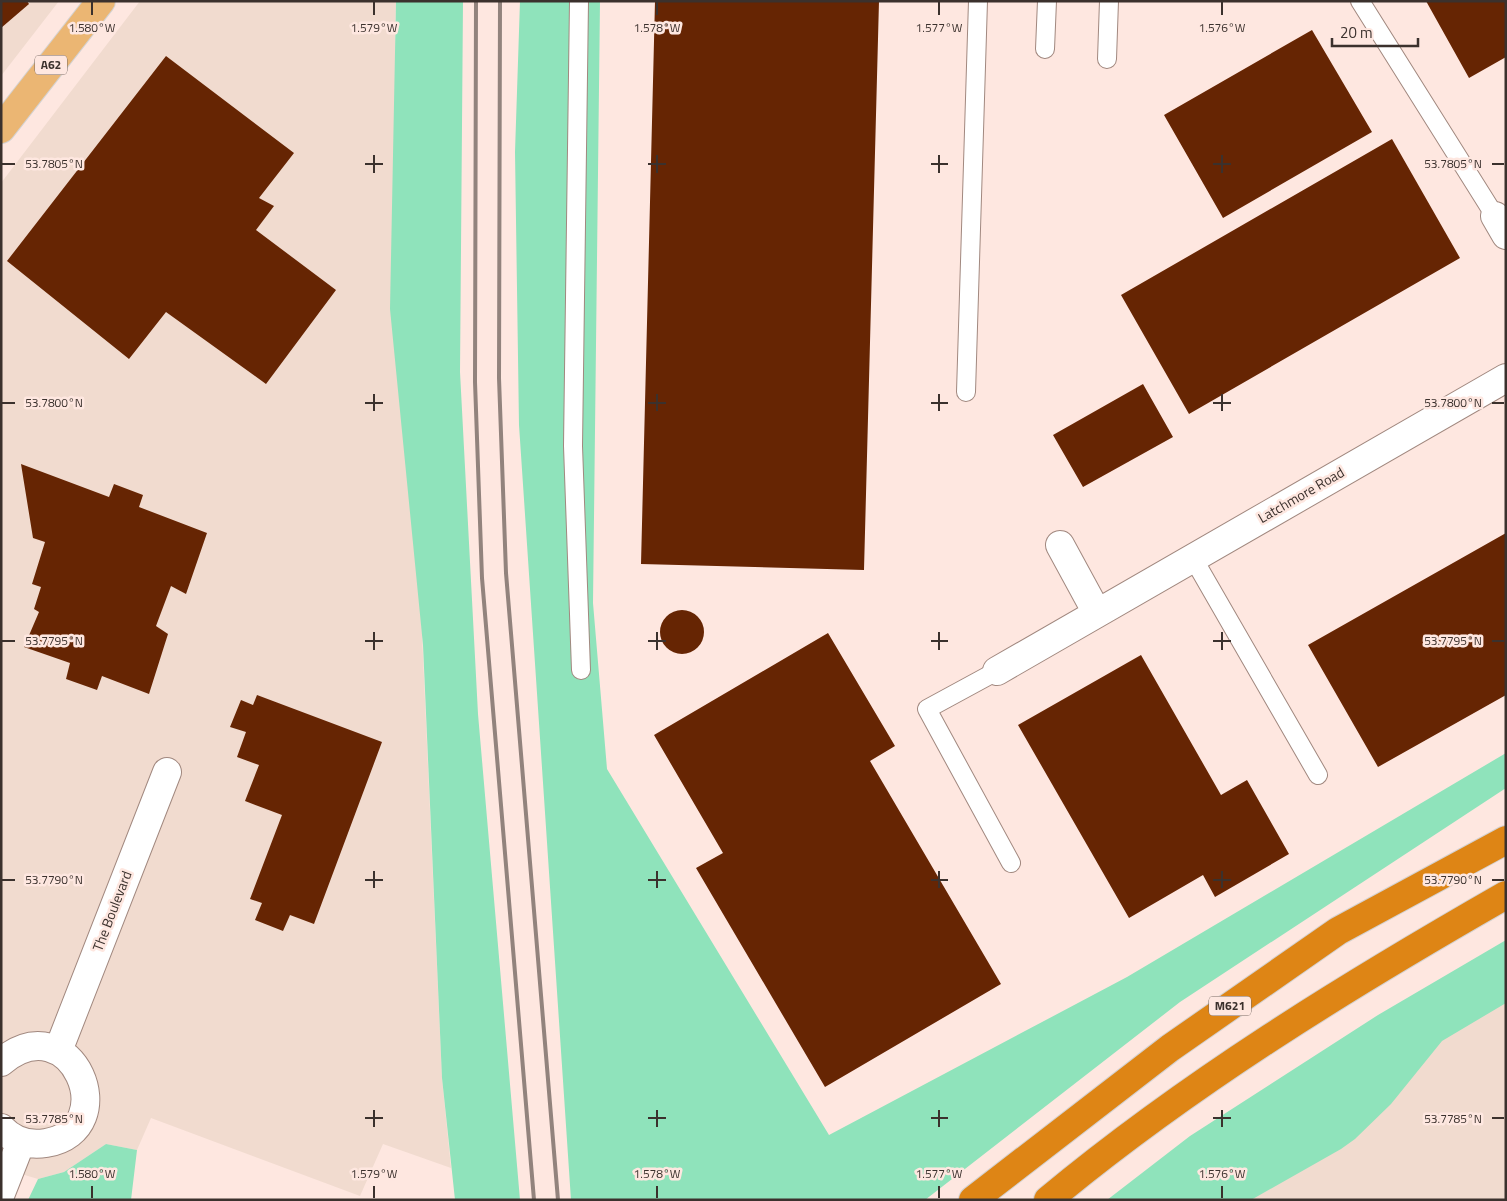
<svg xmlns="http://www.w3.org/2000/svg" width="1507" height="1201" viewBox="0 0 1507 1201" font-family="'Titillium Web',sans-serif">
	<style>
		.commercial { fill: #f1dbcf }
		.green { fill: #8fe3bb }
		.building { fill: #662503 }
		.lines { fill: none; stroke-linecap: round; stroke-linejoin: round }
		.service-casing { stroke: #a1887f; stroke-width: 20 }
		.minor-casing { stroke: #a1887f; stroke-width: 30 }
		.primary-casing { stroke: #d4d2d1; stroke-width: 30 }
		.motorway-casing { stroke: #d4d2d1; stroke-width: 30 }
		.service { stroke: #fff; stroke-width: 18 }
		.minor { stroke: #fff; stroke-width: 28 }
		.primary { stroke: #ebb673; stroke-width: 28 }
		.motorway { stroke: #de8515; stroke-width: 28 }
		.rail { stroke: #92837d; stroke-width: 4 }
		.ticks { fill: none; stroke: #3b312d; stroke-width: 2 }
		.labels { text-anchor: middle; stroke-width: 5; stroke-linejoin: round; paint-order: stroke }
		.shield { fill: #fee7e0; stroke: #766863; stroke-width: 1 }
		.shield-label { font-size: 12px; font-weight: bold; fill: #3b312d }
		.street-label { font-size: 14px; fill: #3b312d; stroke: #fee7e0 }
		.ticks-label { font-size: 12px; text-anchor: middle; fill: #3b312d; stroke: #fee7e0; stroke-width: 5; stroke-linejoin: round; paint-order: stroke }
	</style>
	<rect width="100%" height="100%" fill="#fee7e0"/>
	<path class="commercial" d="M1,1h58l-58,75z
		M140,1h256l-1,33 47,1044 9,90 -68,-24 -23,52 -209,-78 -14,32 -31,-6 -42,28 -26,7 -37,-11v-985z
		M1506,997v203h-345z"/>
	<path class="green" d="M396,1h67l-3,371 18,342 42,486h-65l-13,-122 -19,-433 -33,-336z
		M520,1h80l-7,602 14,166 222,366 298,-158 379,-224v35l-326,214 -255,198h-354l-52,-775 -4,-273z
		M1506,940v63l-64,38 -51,63 -36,35 -14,10 -90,51h-144l83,-64 188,-121z
		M106,1144l31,6 -6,50h-103l10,-21 26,-7z"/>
	<path class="building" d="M1,1h26l2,3 -28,24z
		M655,1h224l-15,569 -223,-6z
		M1426,1h80v56l-37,21z
		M1312,30l60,102 -149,86 -59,-103z
		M166,56l128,97 -35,45 15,8 -18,24 80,60 -70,94 -100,-72 -37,47 -122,-98z
		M1392,139l68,119 -271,156 -68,-119z
		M1143,384l30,53 -90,50 -30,-52z
		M21,464l88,33 5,-13 29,11 -4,12 68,26 -21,61 -15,-8 -15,40 12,8 -19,60 -47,-18 -5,14 -31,-11 4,-16 -46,-16 15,-35 -5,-3 7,-22 -9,-3 13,-42 -12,-4z
		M1506,533v162l-128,72 -70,-122z
		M660 632a22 22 0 1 1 44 0a22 22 0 1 1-44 0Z
		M828,633l67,113 -25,15 131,223 -176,103 -129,-219 27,-15 -69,-118z
		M1141,655l80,140 26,-15 42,74 -74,43 -12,-22 -74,43 -111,-193z
		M257,695l125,47 -68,182 -24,-9 -7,16 -28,-11 7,-17 -12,-4 32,-84 -37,-14 14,-36 -22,-8 9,-25 -16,-5 11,-27 12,5z"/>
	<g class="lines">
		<defs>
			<path id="service" d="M579,1l-6,445 8,224
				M1360,1l135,215
				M1045,49l2,-48
				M1107,59l2,-58
				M966,392l12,-391
				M1193,558l125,217
				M997,671l-70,38 84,154"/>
			<path id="minor" d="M1495,216l11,19
				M1060,545l37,68
				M997,671l509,-293
				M58,1051l109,-279
				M1,1062c71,-60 124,68 45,81 -17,3 -33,-2 -45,-15
				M1,1193l20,-51"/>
			<path id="primary" d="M1,129l100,-128"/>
			<path id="motorway" d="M973,1200l197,-152 168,-117 168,-91
				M1048,1200c141,-117 299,-214 458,-305"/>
		</defs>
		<use href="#service" class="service-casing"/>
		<use href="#minor" class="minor-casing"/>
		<use href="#primary" class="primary-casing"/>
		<use href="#motorway" class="motorway-casing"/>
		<use href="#service" class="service"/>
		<use href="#minor" class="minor"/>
		<use href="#primary" class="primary"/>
		<use href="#motorway" class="motorway"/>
		<path class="rail" d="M476,1l-1,381 7,196 52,622
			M500,1l-1,377 7,195 52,627"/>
	</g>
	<path class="ticks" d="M92,2v13M374,2v13M657,2v13M939,2v13M1222,2v13M374,155v18M657,155v18M939,155v18M1222,155v18M2,164h13M365,164h18M648,164h18M931,164h17M1213,164h18M1492,164h12M374,394v17M657,394v17M939,394v17M1222,394v17M2,403h13M365,403h18M648,403h18M931,403h17M1213,403h18M1492,403h12M374,632v18M657,632v18M939,632v18M1222,632v18M2,641h13M365,641h18M648,641h18M931,641h17M1213,641h18M1492,641h12M374,871v17M657,871v17M939,871v17M1222,871v17M2,880h13M365,880h18M648,880h18M931,880h17M1213,880h18M1492,880h12M374,1110v17M657,1110v17M939,1110v17M1222,1110v17M2,1118h13M365,1118h18M648,1118h18M931,1118h17M1213,1118h18M1492,1118h12M92,1186v12M374,1186v12M657,1186v12M939,1186v12M1222,1186v12"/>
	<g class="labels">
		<g class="shield">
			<rect x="35" y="55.5" width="32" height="19" rx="4"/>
			<rect x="1209" y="996.5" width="42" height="19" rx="4"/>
		</g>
		<g class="shield-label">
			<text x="51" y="69">A62</text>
			<text x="1230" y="1010">M621</text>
		</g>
		<g class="street-label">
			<text transform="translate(1301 495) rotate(-30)" y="5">Latchmore Road</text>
			<text transform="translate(112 911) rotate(-69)" y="5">The Boulevard</text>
		</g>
	</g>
	<g class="ticks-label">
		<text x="92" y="32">1.580°W</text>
		<text x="374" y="32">1.579°W</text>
		<text x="657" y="32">1.578°W</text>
		<text x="939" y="32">1.577°W</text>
		<text x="1222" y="32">1.576°W</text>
		<text x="54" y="168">53.7805°N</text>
		<text x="1453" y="168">53.7805°N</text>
		<text x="54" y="407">53.7800°N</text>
		<text x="1453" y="407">53.7800°N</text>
		<text x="54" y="645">53.7795°N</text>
		<text x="1453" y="645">53.7795°N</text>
		<text x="54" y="884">53.7790°N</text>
		<text x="1453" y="884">53.7790°N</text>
		<text x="54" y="1123">53.7785°N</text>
		<text x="1453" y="1123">53.7785°N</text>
		<text x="92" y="1178">1.580°W</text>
		<text x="374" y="1178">1.579°W</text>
		<text x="657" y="1178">1.578°W</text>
		<text x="939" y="1178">1.577°W</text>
		<text x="1222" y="1178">1.576°W</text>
	</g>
	<rect width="1507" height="1201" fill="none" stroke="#3b312d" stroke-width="5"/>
	<path d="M1332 38v8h86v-8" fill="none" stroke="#3b312d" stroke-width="2.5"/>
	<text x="1340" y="38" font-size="15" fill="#3b312d" stroke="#fee7e0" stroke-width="4" paint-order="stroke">20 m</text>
</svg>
